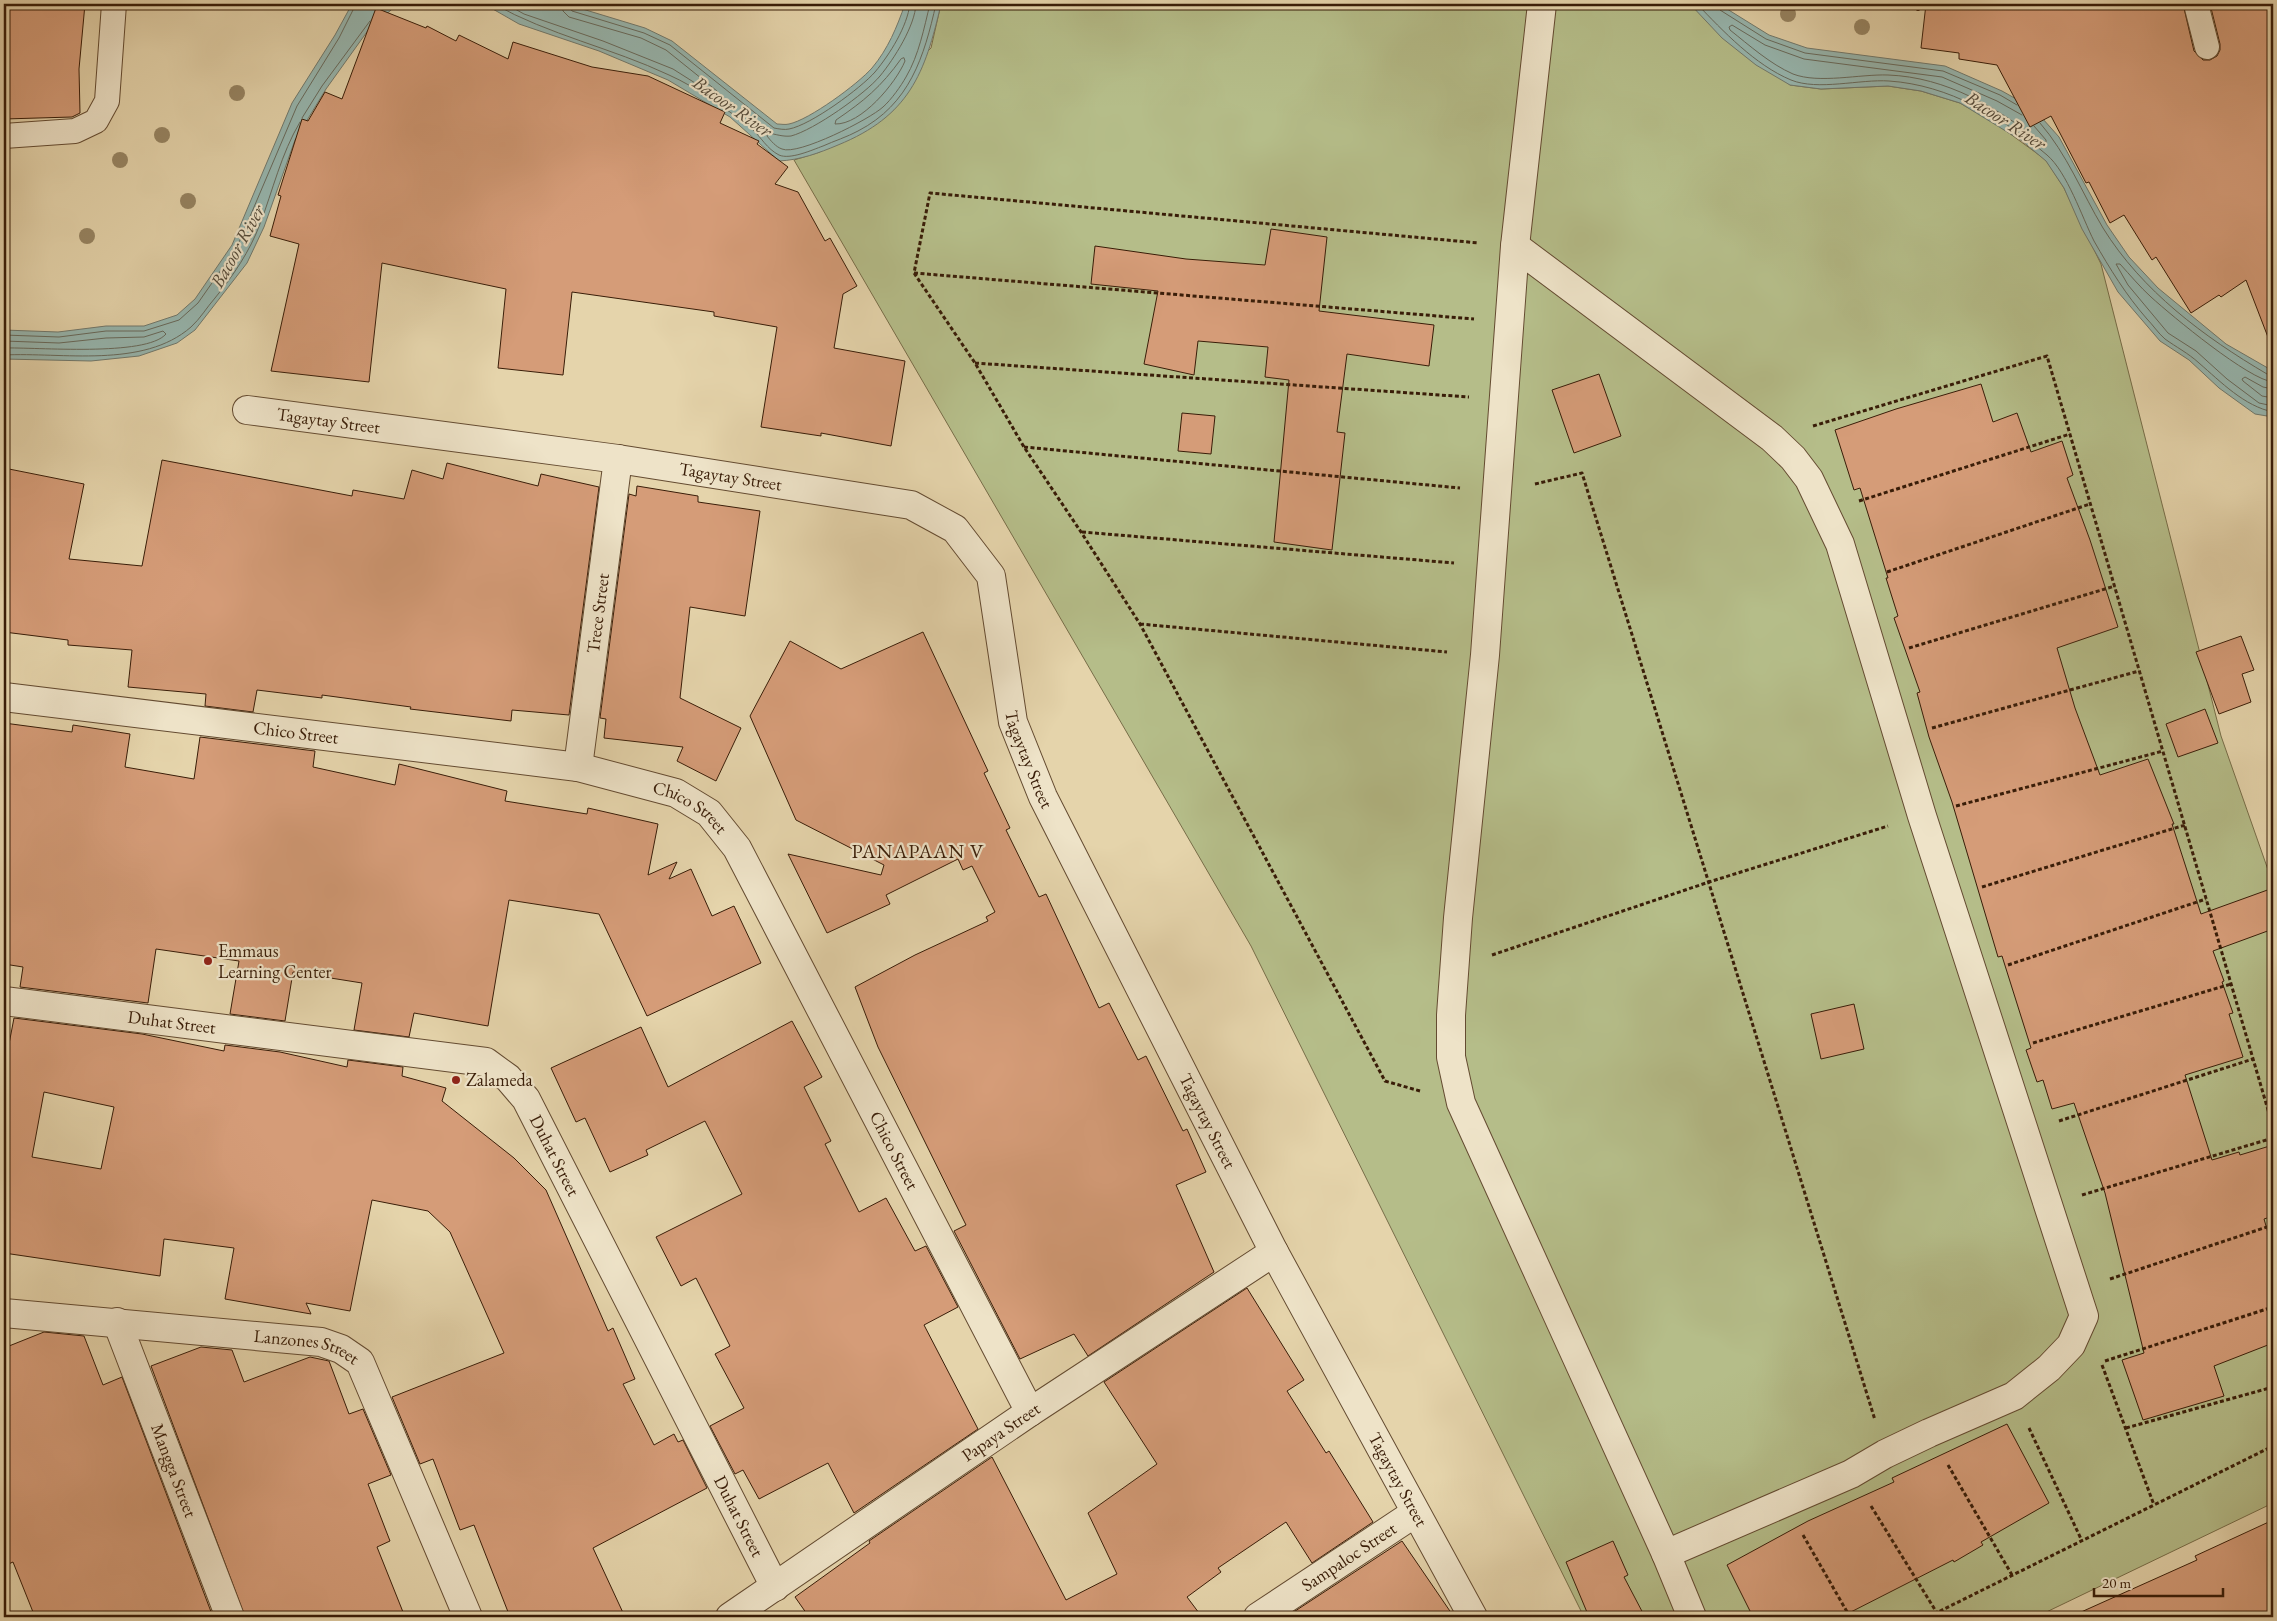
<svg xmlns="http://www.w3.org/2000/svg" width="2277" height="1621" viewBox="0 0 2277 1621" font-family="'EB Garamond',serif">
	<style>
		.green { fill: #b5bd89; stroke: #776d48 }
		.water { fill: #97b7b0; stroke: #71796d }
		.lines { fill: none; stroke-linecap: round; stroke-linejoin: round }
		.shore { stroke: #686a5c; stroke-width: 1 }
		.building { fill: #d59c78; stroke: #391d08; fill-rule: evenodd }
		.lane-casing { stroke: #644b31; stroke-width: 26 }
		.street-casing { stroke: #644b31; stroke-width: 30 }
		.path { stroke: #391d08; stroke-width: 3; stroke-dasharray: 4 2.5; stroke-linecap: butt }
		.lane { stroke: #eee3c8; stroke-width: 24 }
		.street { stroke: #eee3c8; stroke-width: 28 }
		.tree { fill: #978563 }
		.poi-dot { fill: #8f2418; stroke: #eee3c8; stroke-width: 2 }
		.labels { text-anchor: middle; stroke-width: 4.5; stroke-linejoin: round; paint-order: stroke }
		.street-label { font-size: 18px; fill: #391d08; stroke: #eee3c8 }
		.poi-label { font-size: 18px; fill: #391d08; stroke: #eee3c8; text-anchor: start }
		.water-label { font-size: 19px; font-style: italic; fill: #554b3a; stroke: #eee3c8 }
		.quarter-label { font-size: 20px; letter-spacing: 1px; fill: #391d08; stroke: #eee3c8 }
	</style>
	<rect width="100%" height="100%" fill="#e5d4ab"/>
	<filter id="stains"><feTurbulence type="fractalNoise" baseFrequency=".004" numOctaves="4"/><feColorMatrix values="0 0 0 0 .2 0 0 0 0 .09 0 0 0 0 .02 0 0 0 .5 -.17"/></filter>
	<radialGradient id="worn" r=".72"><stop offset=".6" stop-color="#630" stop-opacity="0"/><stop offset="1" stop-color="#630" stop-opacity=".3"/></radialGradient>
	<path class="green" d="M941,4h749l100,81 31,4 67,-3 33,5 39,12 38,22 48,35 18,28 37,76 120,472 52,148v619l-237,114h-452l-333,-671 -457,-786 26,-8 111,-104z"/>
	<path class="water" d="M352,4h46l-29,25 -43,60 -31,51 -31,87 -17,36 -52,67 -18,13 -38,13 -48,5 -87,-2v-29l54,2 48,-6h38l33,-11 18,-16 37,-54 60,-142 43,-68z
		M484,4h82l79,24 27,13 105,83c4,0 8,1 12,0 20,-4 69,-40 83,-56 16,-19 25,-41 33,-64h36c-16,70 -32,112 -103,141 -19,8 -38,15 -59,16l-49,-44 -62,-37 -69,-29 -80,-27z
		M1690,4h29l50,31 38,13 138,18 57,25 32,18 25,28 48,88 22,32 29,31 68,56 47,27v46l-18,-3 -36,-26 -30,-28 -29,-19 -42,-49 -36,-63 -18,-41 -18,-27 -24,-20 -62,-38 -39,-12 -33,-5 -67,3 -31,-4 -34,-20 -34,-27z"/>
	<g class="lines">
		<path class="shore" d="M494,4c55,31 118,44 175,71 29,13 58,34 83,54 9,8 15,20 27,26 11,5 33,-5 44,-9 11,-5 24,-9 35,-15 52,-27 66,-74 78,-127
			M506,4l18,10 79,27 70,28 41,26 4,-1 -1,-3 -51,-41 -25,-12 -72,-21 -6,-6 -1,-7
			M568,4l4,7 72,22 26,12 104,83c5,1 11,2 15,1 22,-4 72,-41 86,-57 15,-18 32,-45 35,-68
			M916,4c-1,22 -22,55 -36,72 -15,18 -66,54 -89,60 -8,1 -16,-2 -23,-3l-1,3c4,5 9,11 15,13 16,7 88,-30 101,-42 8,-7 18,-21 23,-30 13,-22 18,-49 24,-73
			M1697,4c26,27 58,61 94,76 27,11 69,-1 98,1 60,4 113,36 158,74 20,17 35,62 47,86 16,28 32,54 53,78 6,6 11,14 18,20 11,8 23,14 34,24 22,19 45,43 74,49
			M1717,4l3,6 46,29 39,14 138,18 57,24 17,10
			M904,58l1,3c-9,22 -44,64 -70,63l1,-4c28,-19 45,-33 65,-61z
			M2022,115l-25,-14 -55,-24 -138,-18 -39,-14 -33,-20 -3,2 1,3c19,15 40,34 63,44 26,10 67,0 95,1 58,2 111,33 155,69h3v-4l-12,-14
			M302,118l20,-32 48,-65
			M2040,123c27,31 42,70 63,105 39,63 101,109 164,146l6,1
			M4,335l55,2 47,-6h38l35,-11 19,-17 39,-56 60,-141 42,-68 17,-34
			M4,341l55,2 47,-5 38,-1 19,-6 3,3c-20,23 -130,13 -162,14
			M4,355c58,-3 139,14 187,-28 9,-8 16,-20 24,-29 18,-22 35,-47 45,-74 13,-34 21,-70 40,-102
			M2273,382c-24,-2 -101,-66 -122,-85 -11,-10 -21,-22 -31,-33h-4l12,21 40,48 28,18 31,28 32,24 14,3
			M2273,389l-10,-2 -18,-10 -3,2 1,2 19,15 11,2"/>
	</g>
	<path class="building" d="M4,4h81l-6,65 1,44 -8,4 -68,2z
		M1926,4h257l11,47 9,9h7l7,-4 3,-6v-6l-10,-40h63v340l-2,1 -25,-65 -25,17 -2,-2 -28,18 -35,-56 -4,3 -28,-45 -14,8 -21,-41 -3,1 -35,-67 -21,11 -33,-62 -38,-6v-6l-38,-5z
		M376,8l50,20 1,-2 29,15 3,-6 49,24 5,-17 79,25 56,9 77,36 -5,11 39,18 -2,3 31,23 -13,17 23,8 27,49 5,-3 27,48 -14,8 -9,54 71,13 -14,85 -70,-13v3l-60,-9 16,-100 -63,-11v-4l-142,-20 -9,83 -65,-7 8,-79 -124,-26 -13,119 -98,-11 28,-127 -29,-8 11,-40 -3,-1 24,-76 6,2 17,-29 17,7z
		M1271,229l56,8 -8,74 115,14 -5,41 -82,-12 -10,78 8,1 -13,117 -58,-8 15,-162 -24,-3 3,-30 -70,-6 -4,34 -50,-11 14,-73 -67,-7 4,-38 91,13 79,6z
		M1599,374l22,62 -47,17 -22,-63z
		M1981,384l12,38 24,-9 14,39 31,-11 11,34 -6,3 23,62 28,87 -61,21 18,60 25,67 48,-16 26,65h-2l29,90 72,-26v41l-60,22 11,30 -2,1 11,31 -4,1 14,43 -58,18 27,85 27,-8 1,3 33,-10v71l-9,3 9,31v93l-59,23 10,30 -81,24 -21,-60 22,-7 -39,-160 -31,-90 -22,6 -9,-29 -6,2 -11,-32 5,-2 -29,-92 -4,1 -46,-155 -23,-65 -12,-44 3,-1 -26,-74 4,-2 -12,-38h2l-28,-90 -6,2 -19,-60 61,-21z
		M1182,413l33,3 -4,38 -33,-3z
		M162,460l190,36 1,-6 51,9 8,-29 31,9 4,-16 91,23 3,-12 58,13 -30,228 -57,-5 -1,11 -101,-12 1,-2 -89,-12v3l-65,-8 -4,22 -48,-6 1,-12 -78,-7 4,-37 -64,-5v-5l-64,-8v-164l80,16 -15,75 73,7z
		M637,486l61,10v6l62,9 -15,105 -55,-9 -10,91 61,30 -25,53 -39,-20 6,-14 -79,-9 2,-19 -6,-1 29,-224 7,2z
		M923,632l65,139 -4,2 26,55 -4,2 33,67 7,-3 53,114 10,-5 29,57 8,-4 37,75 4,-2 19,43 -30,13 38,87 -126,84 -14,-22 -54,25 -66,-128 12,-6 -88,-178 -23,-60 60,-32 73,-34 -2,-4 9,-5 -23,-46 -9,4 -5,-11 -72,36 4,9 -63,29 -39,-79 93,21 3,-10 -88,-45 -46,-104 40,-75 51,28z
		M2241,636l13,34 -12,4 9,28 -32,12 -23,-62z
		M2205,709l13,34 -40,14 -12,-33z
		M4,723l68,9 1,-7 57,9 -5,33 69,12 6,-42 115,14 -2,16 82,18 4,-21 108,27 -2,10 82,13 1,-6 70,16 -10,51 29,-13 -8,17 22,-10 21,47 22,-10 27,57 -114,53 -48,-102 -90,-14 -21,126 -74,-13 -5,24 -55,-7 8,-47 -69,-11 -8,49 -55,-7 9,-53 -83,-12 -8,54 -128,-16 3,-20 -19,-3z
		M1854,1004l10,45 -43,10 -10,-45z
		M14,1018l128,16 82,17 1,-6 55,7 67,15 1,-7 55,7 -1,9 44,12 -4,13 72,57 32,32 62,141 5,-3 22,51 -12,5 31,61 20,-11 4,8 5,-2 24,48 -114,60 32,69h-115l-36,-92 -14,5 -27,-71 -13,5 -28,-67 112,-44 -54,-121 -22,-21 -56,-11 -22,111 -44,-8 5,11 -86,-15 9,-51 -70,-9 -4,37 -156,-23v-183zM44,1092l70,15 -13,62 -69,-12z
		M792,1021l30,56 -18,10 27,54 -6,3 34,68 27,-14 29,53 11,-5 32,61 -34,18 54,104 -124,84 -26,-50 -69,36 -16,-29 -8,4 -25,-48 34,-18 -29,-54 15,-8 -34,-68 -15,8 -25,-49 86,-43 -37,-73 -59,29 2,5 -38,17 -25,-54 -9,4 -25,-54 90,-41 27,60z
		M1247,1288l57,92 -17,11 39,62 3,-2 44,71 -61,41 -26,-41 -68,46 3,4 -34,25 15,20h-393l-14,-20 75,-54 -1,-2 123,-84 74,143 51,-26 -29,-61 69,-49 -53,-82z
		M44,1332l40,4 19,49 19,-8 91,240h-178l-22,-55 -9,4v-218z
		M201,1347l31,3 12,32 66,-25 19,4 20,53 14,-5 28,66 -23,9 22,57 -13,6 28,70h-160l-94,-251z
		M2007,1424l42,79 -68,39 2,3 -29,17 -1,-2 -112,57h-88l-26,-52 81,-44 86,-39 -2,-4z
		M2273,1520v97h-203l127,-57 -2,-4z
		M1402,1541l52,76h-168z
		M1613,1541l15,34 -4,2 21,40h-56l-23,-55z"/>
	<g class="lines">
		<defs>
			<path id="lane" d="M2196,4l11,43
				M4,136l71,-5 21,-10 11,-20 7,-97"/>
			<g id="street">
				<path d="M1542,4l-27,242 -30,409 -27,263 -7,97v42l10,46 205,451 26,63"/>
				<path d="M1515,246l257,192 21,20 16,21 31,65 82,272 162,500 -13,29 -22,23 -35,28 -85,37 -44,21 -34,20 -185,80"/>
				<path id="s1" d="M247,410l371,49 293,46 44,24 36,47 22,146 30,75 231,455 199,365"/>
				<path id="s2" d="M4,697l574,70 98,26 33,20 28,35 293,564"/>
				<path id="s3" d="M578,767l40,-308"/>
				<path id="s4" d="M4,1001l482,61 22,16 18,21 249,488"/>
				<path id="s5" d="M4,1313l317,29 20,7 19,13 108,255"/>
				<path id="s6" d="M117,1322l113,295"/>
				<path id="s7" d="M730,1617l300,-205 244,-160"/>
				<path id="s8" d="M1258,1617l157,-104"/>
			</g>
		</defs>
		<use href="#lane" class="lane-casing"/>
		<use href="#street" class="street-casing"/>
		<path class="path" d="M1918,11v-7
			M914,273l560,46
			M975,363l494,34
			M1813,426l234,-70 226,771
			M1024,447l436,41
			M1535,484l47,-11 293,947
			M1859,501l211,-67
			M1082,532l372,31
			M1887,572l203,-68
			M1140,624l307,28
			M1909,648l206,-62
			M1932,728l207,-57
			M1956,806l207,-55
			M1982,887l203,-62
			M1492,955l217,-73 179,-56
			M2008,965l198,-66
			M2033,1043l198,-59
			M1420,1091l-35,-10 -245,-457 -59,-92 -57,-85 -49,-84 -61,-90 16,-80 549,50
			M2059,1121l194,-62
			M2082,1195l191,-57
			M2110,1279l163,-54
			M2105,1361l168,-54
			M2102,1365l52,140
			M2029,1428l53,113
			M2126,1428l147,-41
			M1948,1465l64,110
			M1871,1506l66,107
			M1803,1535l47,82
			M1928,1617l345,-171"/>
		<use href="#lane" class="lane"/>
		<use href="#street" class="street"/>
	</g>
	<g class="tree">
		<circle cx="1788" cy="14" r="8"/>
		<circle cx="1862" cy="27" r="8"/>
		<circle cx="237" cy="93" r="8"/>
		<circle cx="162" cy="135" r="8"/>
		<circle cx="120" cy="160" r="8"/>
		<circle cx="188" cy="201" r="8"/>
		<circle cx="87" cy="236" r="8"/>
	</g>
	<g class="poi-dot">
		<circle cx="208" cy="961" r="5"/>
		<circle cx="456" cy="1080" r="5"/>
	</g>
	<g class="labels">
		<g class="street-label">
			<text dy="6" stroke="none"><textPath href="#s1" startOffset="82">Tagaytay Street</textPath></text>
			<text dy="6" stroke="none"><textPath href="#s1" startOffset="488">Tagaytay Street</textPath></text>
			<text dy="6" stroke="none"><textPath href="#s3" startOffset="155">Trece Street</textPath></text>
			<text dy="6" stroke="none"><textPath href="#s2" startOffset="294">Chico Street</textPath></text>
			<text dy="6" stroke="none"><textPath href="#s1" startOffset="968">Tagaytay Street</textPath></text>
			<text dy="6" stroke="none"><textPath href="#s2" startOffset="699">Chico Street</textPath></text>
			<text dy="6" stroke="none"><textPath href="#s4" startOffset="169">Duhat Street</textPath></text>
			<text dy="6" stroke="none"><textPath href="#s1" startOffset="1372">Tagaytay Street</textPath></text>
			<text dy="6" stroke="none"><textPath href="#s2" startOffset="1104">Chico Street</textPath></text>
			<text dy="6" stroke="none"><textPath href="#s4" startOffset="604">Duhat Street</textPath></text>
			<text dy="6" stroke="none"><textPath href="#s5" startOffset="305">Lanzones Street</textPath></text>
			<text dy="6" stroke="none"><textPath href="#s7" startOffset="328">Papaya Street</textPath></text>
			<text dy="6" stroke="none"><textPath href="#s6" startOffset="159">Mangga Street</textPath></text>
			<text dy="6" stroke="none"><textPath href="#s1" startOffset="1778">Tagaytay Street</textPath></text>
			<text dy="6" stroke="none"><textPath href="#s4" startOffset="1009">Duhat Street</textPath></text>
			<text dy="6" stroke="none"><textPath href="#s8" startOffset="109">Sampaloc Street</textPath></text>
		</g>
		<g class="poi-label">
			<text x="218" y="957">Emmaus<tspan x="218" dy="21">Learning Center</tspan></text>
			<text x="466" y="1086">Zalameda</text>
		</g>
		<g class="water-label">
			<text transform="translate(733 106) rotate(35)" y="7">Bacoor River</text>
			<text transform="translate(2006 120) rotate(33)" y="7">Bacoor River</text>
			<text transform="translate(237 246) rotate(-61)" y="7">Bacoor River</text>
		</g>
		<g class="quarter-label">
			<text x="918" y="858">PANAPAAN V</text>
		</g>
	</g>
	<rect width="2277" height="1621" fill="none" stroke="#e5d4ab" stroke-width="20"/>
	<rect x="5" y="5" width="2267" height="1611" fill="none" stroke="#391d08" stroke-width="2.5"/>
	<rect x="10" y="10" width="2257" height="1601" fill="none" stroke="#391d08"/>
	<path d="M2094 1588v8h129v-8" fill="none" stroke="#391d08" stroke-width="2.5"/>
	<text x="2102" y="1588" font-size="15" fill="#391d08" stroke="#eee3c8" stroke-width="4" paint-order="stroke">20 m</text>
	<rect width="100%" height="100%" filter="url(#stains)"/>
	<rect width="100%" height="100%" fill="url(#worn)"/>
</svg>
